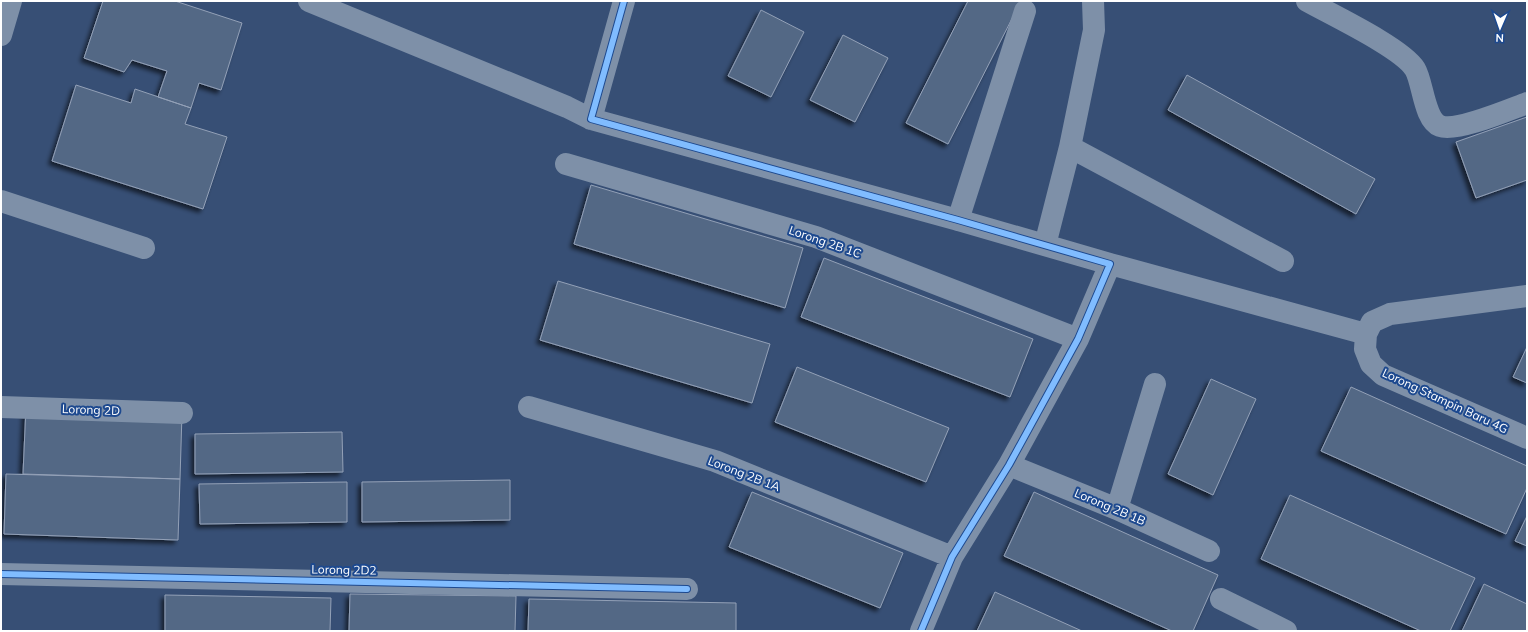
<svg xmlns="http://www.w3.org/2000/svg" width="1528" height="632" viewBox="0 0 1528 632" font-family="Mulish,sans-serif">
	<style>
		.building { fill: #536785; stroke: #93a1b7; filter: url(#shadow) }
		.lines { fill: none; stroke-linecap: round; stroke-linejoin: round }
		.minor { stroke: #7e90a8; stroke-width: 22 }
		.cycleway-casing { stroke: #1d498f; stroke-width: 8 }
		.cycleway { stroke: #80bcff; stroke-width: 6 }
		.labels { text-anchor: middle; stroke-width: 4; stroke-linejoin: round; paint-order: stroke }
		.street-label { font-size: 12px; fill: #fff; stroke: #1d498f }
	</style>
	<defs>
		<filter id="shadow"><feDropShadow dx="-3.5" dy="3.5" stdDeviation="2" flood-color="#0009"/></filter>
	</defs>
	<rect width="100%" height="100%" fill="#374f75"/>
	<path class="building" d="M103,1h72l67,22 -21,67 -22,-7 -8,25 -33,-11 9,-26 -35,-11 -8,12 -40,-14z
		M968,1h53l-73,143 -42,-21z
		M761,10l43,22 -33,65 -43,-21z
		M843,35l45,23 -33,64 -45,-22z
		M1187,75l188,104 -19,35 -188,-104z
		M76,85l55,18 4,-14 56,19 -6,16 42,13 -24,72 -151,-48z
		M1527,117v63l-51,18 -20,-56z
		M591,185l212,63 -18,60 -211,-64z
		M824,258l209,81 -23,58 -209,-80z
		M558,281l212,63 -18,59 -212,-63z
		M1527,347v36l-14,-6z
		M797,367l152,61 -23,54 -151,-60z
		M1211,379l45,20 -43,96 -45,-21z
		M1351,387l176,79v22l-21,46 -185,-83z
		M26,407l156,6 -2,66 -157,-5z
		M342,432l1,40 -148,2v-40z
		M6,474l174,5 -2,61 -174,-6z
		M510,480v40l-148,2v-40z
		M347,482v40l-147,2 -1,-40z
		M752,492l151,61 -23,55 -151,-61z
		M1034,492l184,83 -25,56h-21l-168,-75z
		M1290,495l185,83 -25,53h-29l-160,-72z
		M1527,516v30l-12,-5z
		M1484,584l43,20v27h-65z
		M995,592l87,39h-105z
		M350,594l166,2 -1,35h-166z
		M165,595l166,3 -1,33h-165z
		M529,599l207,4v28h-208z"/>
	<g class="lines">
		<path class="minor" d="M309,1l258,106 24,12
			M624,1l-33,118 367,101 152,44 -32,75 -69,126 -57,92 -31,74
			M1307,1c25,14 95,47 108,68 8,13 9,51 25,57 17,6 68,-16 87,-23
			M1,35l10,-34
			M1070,147l213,114
			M566,164l250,73 262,102
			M1,201l143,47
			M958,220l67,-209
			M1045,245l25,-98 24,-117 -1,-29
			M1110,264l256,70
			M1527,296l-137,18 -18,8 -6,12 -1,15 6,15 12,11 144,63
			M1,407l181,6
			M529,407l186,54 237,96
			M1009,465l108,44 92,42
			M1117,509l38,-125
			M1,574l686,15
			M1221,599l65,32"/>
		<defs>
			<path id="cycleway" d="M624,1l-33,118 367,101 152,44 -32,75 -69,126 -57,92 -31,74
				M1,574l686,15"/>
		</defs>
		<use href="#cycleway" class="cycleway-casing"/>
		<use href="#cycleway" class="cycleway"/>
	</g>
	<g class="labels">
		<g class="street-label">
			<text transform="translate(825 242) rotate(19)" y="4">Lorong 2B 1C</text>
			<text transform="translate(1445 401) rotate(25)" y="4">Lorong Stampin Baru 4G</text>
			<text transform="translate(91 410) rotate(2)" y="4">Lorong 2D</text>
			<text transform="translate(744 474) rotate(21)" y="4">Lorong 2B 1A</text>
			<text transform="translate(1110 507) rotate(23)" y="4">Lorong 2B 1B</text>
			<text transform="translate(344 570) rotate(1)" y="4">Lorong 2D2</text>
		</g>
	</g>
	<rect width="1528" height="632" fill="none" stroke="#ffffff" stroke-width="4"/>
	<g transform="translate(1500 28) rotate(182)" stroke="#1d498f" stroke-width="3" paint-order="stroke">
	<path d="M0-3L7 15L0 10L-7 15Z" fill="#ffffff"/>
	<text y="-6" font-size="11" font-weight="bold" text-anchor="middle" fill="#ffffff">N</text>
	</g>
</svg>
